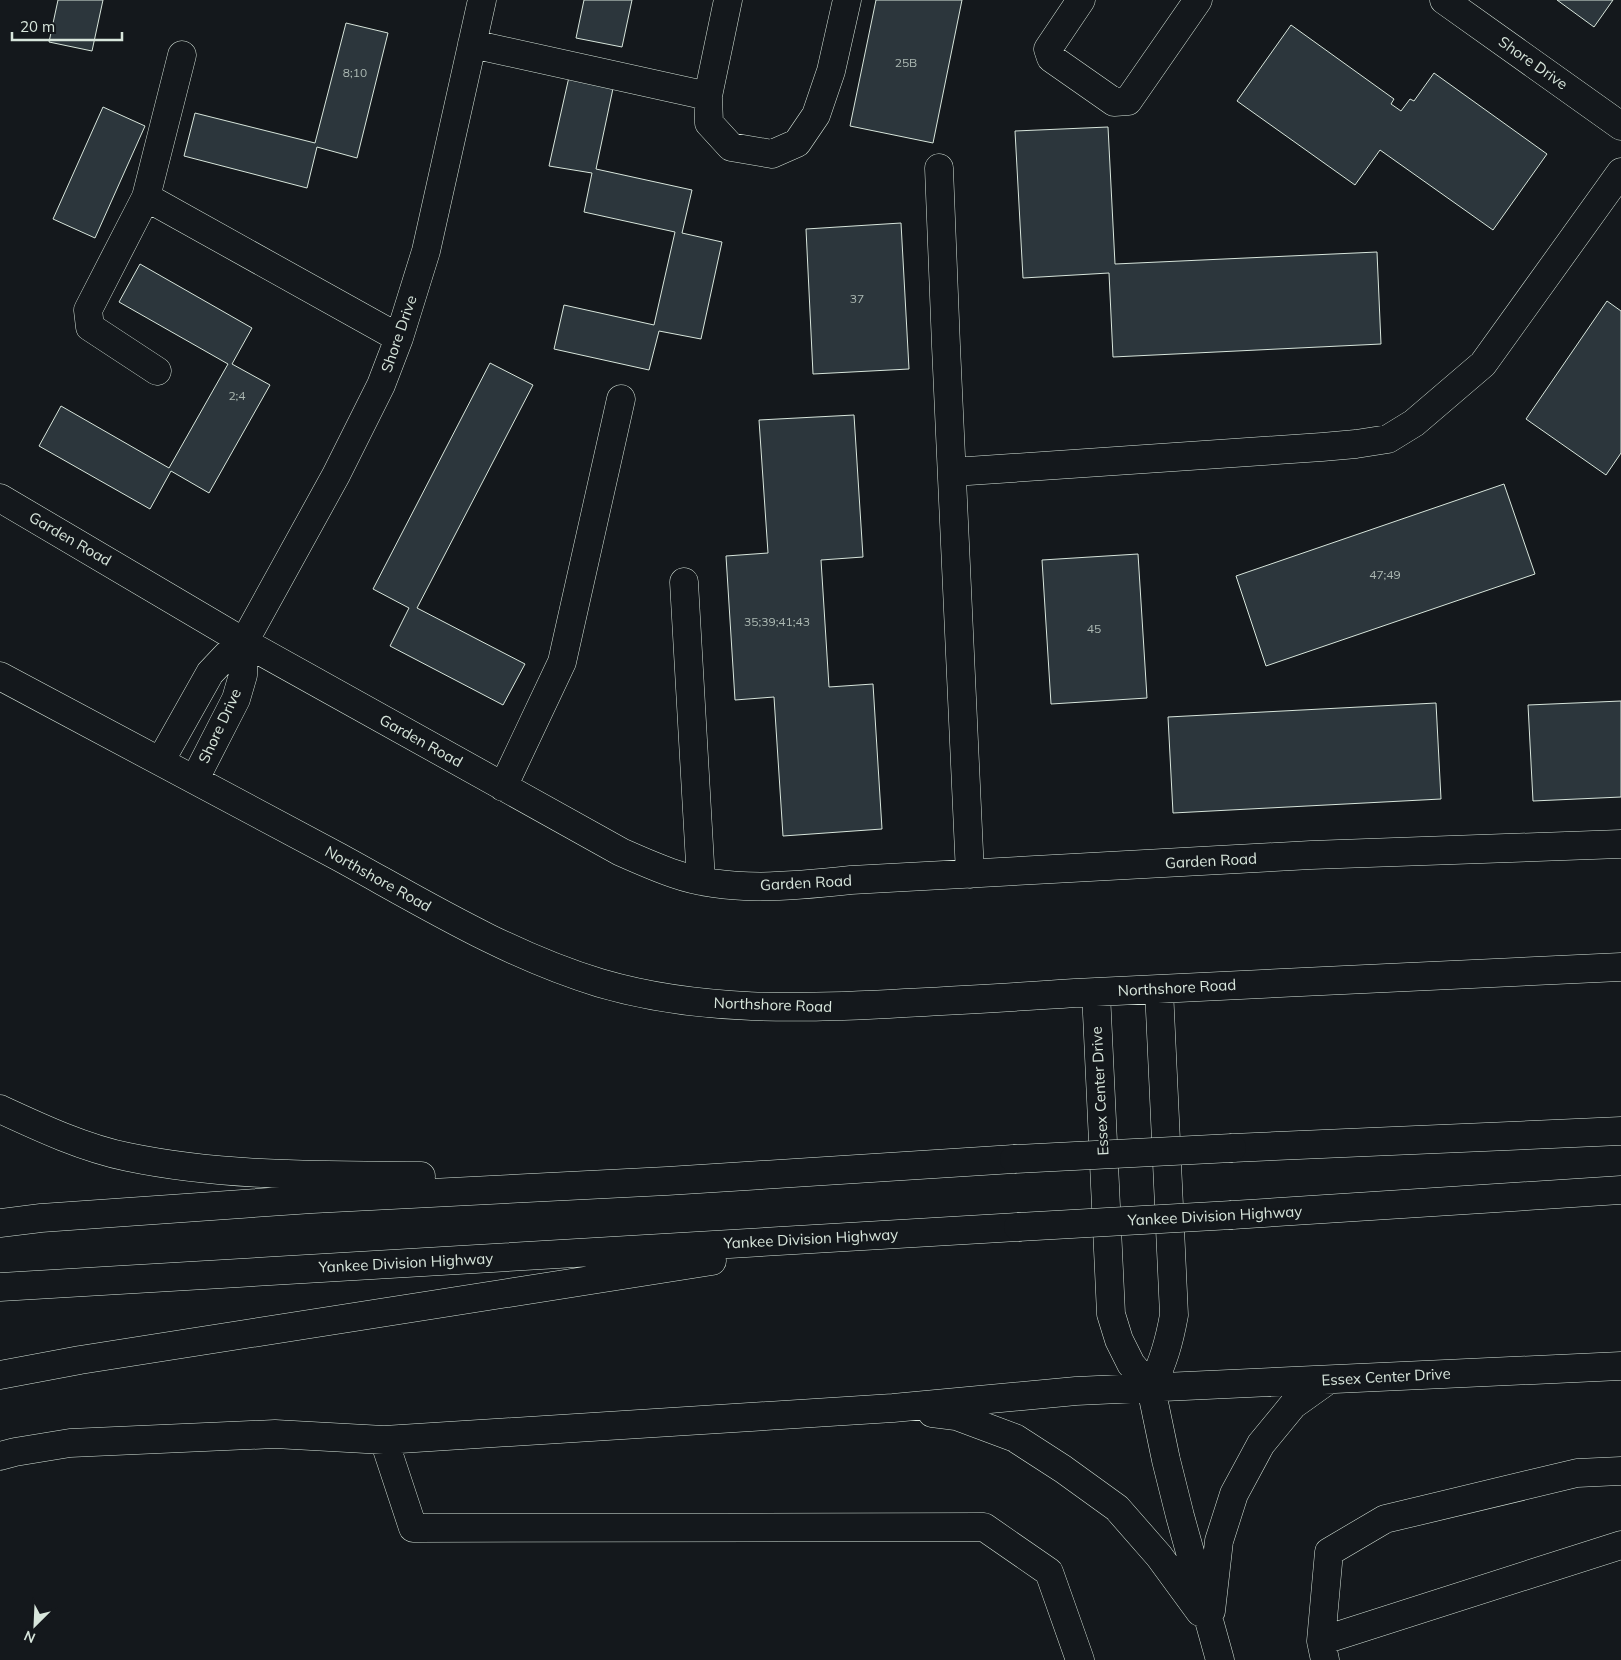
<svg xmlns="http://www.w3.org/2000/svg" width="1621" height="1660" viewBox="0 0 1621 1660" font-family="Mulish,sans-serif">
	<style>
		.building { fill: #2c363c; stroke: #d8e6dc }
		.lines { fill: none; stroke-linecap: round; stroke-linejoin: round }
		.minor-casing { stroke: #d8e6dc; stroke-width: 29 }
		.highway-casing { stroke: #d8e6dc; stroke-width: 29 }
		.minor { stroke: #14181c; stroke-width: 28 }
		.highway { stroke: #14181c; stroke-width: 28 }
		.highway-bridge-casing { stroke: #d8e6dc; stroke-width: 29; stroke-linecap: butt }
		.highway-bridge { stroke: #14181c; stroke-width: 28 }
		.labels { text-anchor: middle; stroke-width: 4; stroke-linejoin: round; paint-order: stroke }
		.number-label { font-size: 12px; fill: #adbab4 }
		.street-label { font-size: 15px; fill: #d8e6dc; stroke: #14181c }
	</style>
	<rect width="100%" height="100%" fill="#14181c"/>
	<path class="building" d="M58,0h45l-11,51 -43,-9z
		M584,0h48l-10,47 -46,-9z
		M876,0h86l-29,143 -83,-17z
		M1557,0h56l-19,27z
		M346,23l42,10 -31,125 -40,-11 -10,41 -123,-32 11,-43 120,30z
		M1291,25l103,74 -3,5 10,7 9,-12 4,2 20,-28 113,81 -54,76 -113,-80 -25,35 -118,-84z
		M571,68l44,11 -19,90 96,21 -10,43 40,9 -21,97 -42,-8 -10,39 -95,-21 10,-44 90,20 21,-93 -91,-20 8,-39 -43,-7z
		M103,107l42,19 -50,112 -42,-19z
		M1108,127l7,137 262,-12 4,92 -268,13 -4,-84 -86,5 -8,-147z
		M901,223l8,146 -96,5 -7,-145z
		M140,264l112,64 -20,36 38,21 -61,108 -38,-22 -21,38 -111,-63 22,-40 108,62 59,-104 -109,-62z
		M1607,301l14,10v142l-15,22 -80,-56z
		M490,363l43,22 -116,223 108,56 -22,41 -113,-59 19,-38 -36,-19z
		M854,415l9,142 -42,3 8,127 44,-3 9,145 -99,7 -9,-139 -39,3 -9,-144 42,-3 -9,-133z
		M1504,484l31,90 -269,92 -30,-90z
		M1138,554l9,144 -96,6 -9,-144z
		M1621,701v96l-88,4 -5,-96z
		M1436,703l5,96 -268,14 -5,-96z"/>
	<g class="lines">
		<defs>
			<path id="minor" d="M1081,0l-33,49 3,9 63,44 14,-1 70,-101
				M1444,0l177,126
				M472,44l236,52 20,-96
				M708,96l1,27 22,24 41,7 25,-11 19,-28 15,-44 16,-71
				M939,168l7,178 24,528
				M146,197l253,141
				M157,371l-67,-44 -2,-17 58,-113 36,-142
				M953,472l369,-25 34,-3 32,-5 26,-16 69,-59 138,-192
				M0,498l244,144 377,210c18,8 36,16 54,22 54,19 120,12 176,6l460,-25 310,-11
				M684,582l17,299
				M0,676c113,60 226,120 339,181 84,46 168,98 261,126 99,29 203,26 305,20 57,-3 114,-6 170,-10 182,-10 364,-17 546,-26
				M161,760l49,-87 17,-18 17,-13 92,-167 45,-90 18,-47 27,-87 56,-251
				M195,779l41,-80 7,-24 1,-33
				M503,787l59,-125 59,-263
				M1096,992l15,322 8,26 12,24 20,24 15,72 14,56 40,144
				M1151,1388c12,-26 18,-45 23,-73l-15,-326
				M932,1413l24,3 59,22 48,31 54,39 42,48 41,56
				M384,1440l29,88 571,-1 65,45 31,88
				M0,1456l15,-4 55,-9 205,-9 109,6 509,-32 183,-17 545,-25
				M1211,1611l8,-70 15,-47 27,-50 32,-39 35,-25
				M1321,1641l300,-96
				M1325,1660l-4,-19 8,-89 56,-33 192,-46 44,-2"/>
			<path id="highway" d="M0,1109c41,19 84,39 128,48 96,20 195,18 293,19
				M1232,1148l389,-17
				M1232,1215l389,-25
				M0,1223l41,-5 271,-19 355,-18 347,-22
				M0,1287l1018,-60
				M0,1375l80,-15 632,-99"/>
		</defs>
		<use href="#minor" class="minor-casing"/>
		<use href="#highway" class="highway-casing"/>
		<use href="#minor" class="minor"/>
		<use href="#highway" class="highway"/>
		<defs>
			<path id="highway-bridge" d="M1014,1159l218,-11
				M1018,1227l214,-12"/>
		</defs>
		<use href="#highway-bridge" class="highway-bridge-casing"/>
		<use href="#highway-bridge" class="highway-bridge"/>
	</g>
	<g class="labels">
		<g class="number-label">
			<text x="906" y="67">25B</text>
			<text x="355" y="77">8;10</text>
			<text x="857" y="303">37</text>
			<text x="237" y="400">2;4</text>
			<text x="1385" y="579">47;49</text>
			<text x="777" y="626">35;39;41;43</text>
			<text x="1094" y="633">45</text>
		</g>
		<g class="street-label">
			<text transform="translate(1533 63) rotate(35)" y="5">Shore Drive</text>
			<text transform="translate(399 334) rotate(-71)" y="5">Shore Drive</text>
			<text transform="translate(70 539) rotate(30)" y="5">Garden Road</text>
			<text transform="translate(220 726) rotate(-65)" y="5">Shore Drive</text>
			<text transform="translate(421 741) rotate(29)" y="5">Garden Road</text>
			<text transform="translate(1211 861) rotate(-3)" y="5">Garden Road</text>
			<text transform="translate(378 879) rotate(29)" y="5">Northshore Road</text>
			<text transform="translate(806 883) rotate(-3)" y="5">Garden Road</text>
			<text transform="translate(1177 988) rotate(-3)" y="5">Northshore Road</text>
			<text transform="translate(773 1005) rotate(2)" y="5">Northshore Road</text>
			<text transform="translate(1100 1091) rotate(-93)" y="5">Essex Center Drive</text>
			<text transform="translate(1215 1216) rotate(-3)" y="5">Yankee Division Highway</text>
			<text transform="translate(811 1239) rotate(-3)" y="5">Yankee Division Highway</text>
			<text transform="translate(406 1263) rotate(-3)" y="5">Yankee Division Highway</text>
			<text transform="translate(1386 1377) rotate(-3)" y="5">Essex Center Drive</text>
		</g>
	</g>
	<g transform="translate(35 1625) rotate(204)" stroke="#14181c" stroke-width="4" paint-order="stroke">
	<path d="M0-4L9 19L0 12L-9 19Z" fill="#d8e6dc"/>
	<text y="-8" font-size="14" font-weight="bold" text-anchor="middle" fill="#d8e6dc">N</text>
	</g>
	<path d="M12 32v8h110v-8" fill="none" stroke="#d8e6dc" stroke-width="2.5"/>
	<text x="20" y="32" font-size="15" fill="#d8e6dc" stroke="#14181c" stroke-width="4" paint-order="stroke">20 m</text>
</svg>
